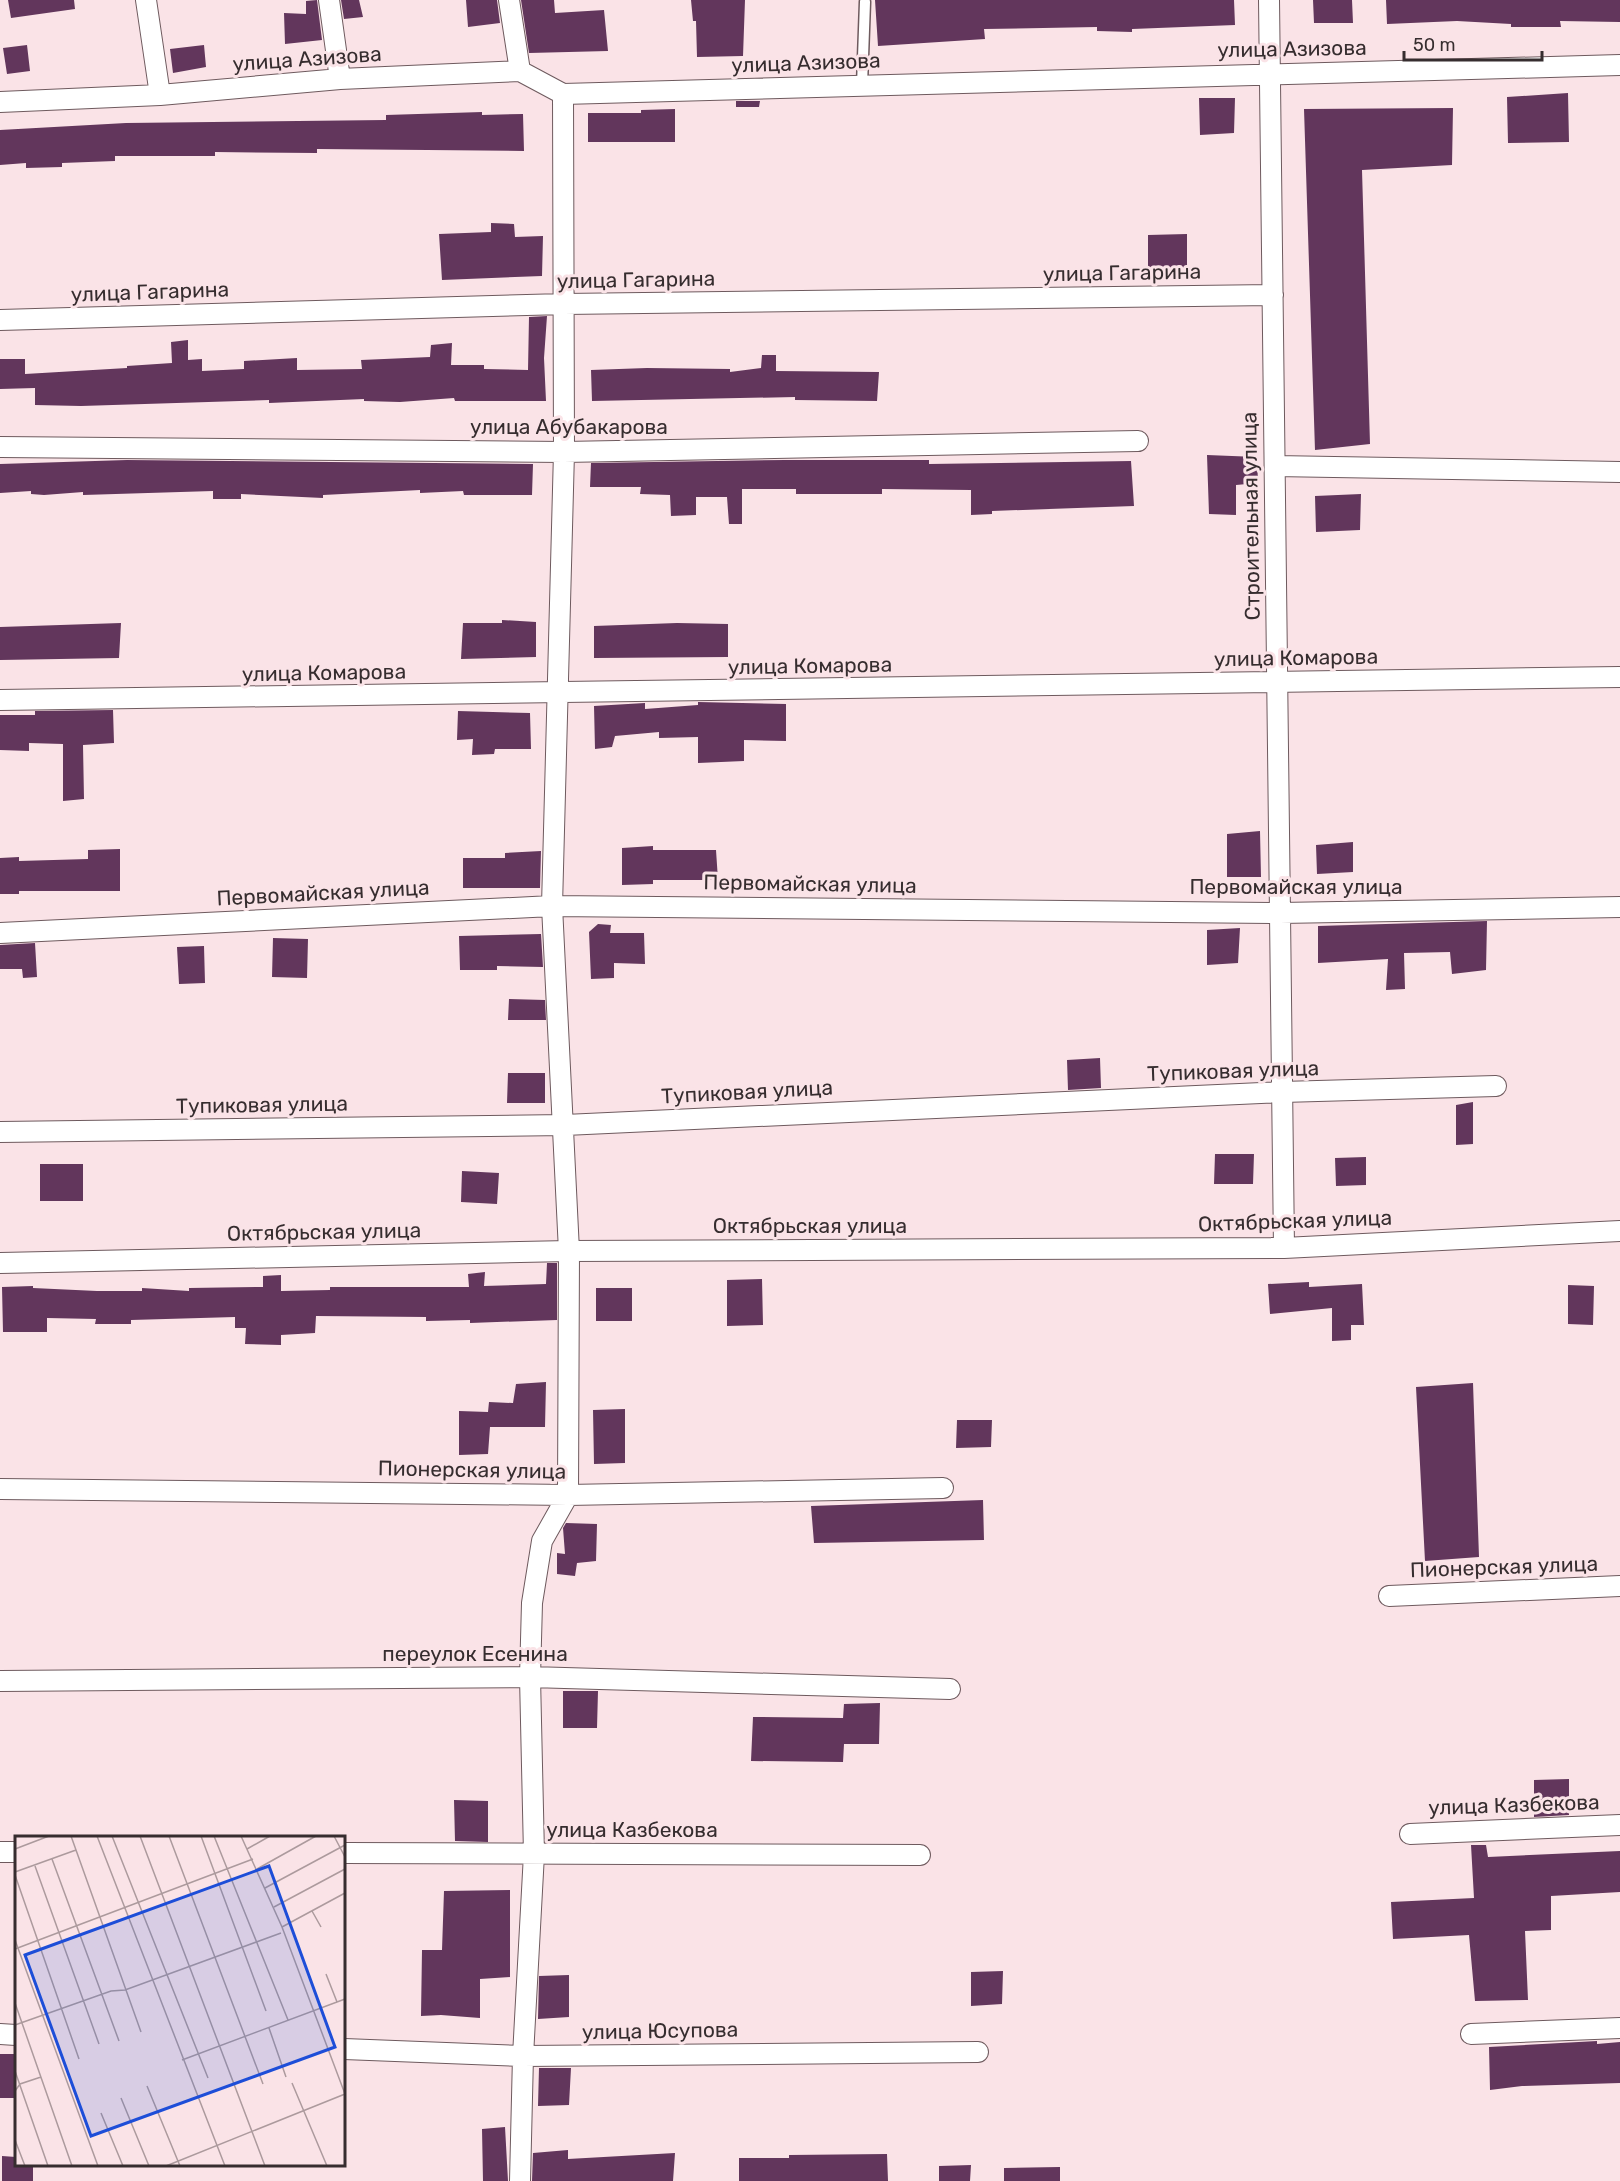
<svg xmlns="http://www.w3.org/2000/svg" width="1620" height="2181" viewBox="0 0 1620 2181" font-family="Rubik,sans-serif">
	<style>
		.building { fill: #62365c }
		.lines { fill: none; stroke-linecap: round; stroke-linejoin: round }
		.service-casing { stroke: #6e5a5e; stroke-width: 13 }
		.minor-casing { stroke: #6e5a5e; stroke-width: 22 }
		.service { stroke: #fff; stroke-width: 10 }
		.minor { stroke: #fff; stroke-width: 20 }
		.labels { text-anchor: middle; stroke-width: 6; stroke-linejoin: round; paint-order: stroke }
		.street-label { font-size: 21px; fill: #362d2f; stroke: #fae3e7 }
		.inset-road { fill: none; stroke: #ac9a9d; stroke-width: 1.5 }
		.view { fill: #1d4ed8; fill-opacity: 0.15; stroke: #1d4ed8; stroke-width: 3 }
		.inset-edge { fill: none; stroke: #362d2f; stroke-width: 3 }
	</style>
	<rect width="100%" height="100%" fill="#fae3e7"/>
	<path class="building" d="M8,0h66l1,9 -64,9z
		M317,0l5,40 -37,4 -1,-31 22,1v-13z
		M341,0h18l4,17 -19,2z
		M466,0h31l3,23 -32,4z
		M521,0h33l1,13 49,-3 4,41 -79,2z
		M691,0h54l-2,56 -46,1 -1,-36h-3z
		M875,0h359l1,25 -103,4v3l-35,-1v-4l-113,2 1,10 -107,7z
		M1313,0h39l1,23h-39z
		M1386,0h234v22l-60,-1 1,6h-50v-3l-54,-3 -70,3z
		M27,45l3,26 -23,3 -4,-26z
		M204,45l2,22 -33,6 -3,-24z
		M1568,93l1,49 -61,1 -1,-46z
		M1199,98h36l-1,35 -34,2z
		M736,101h24l-1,6h-23z
		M1453,108l-1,57 -90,5 8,274 -55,6 -11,-341z
		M675,109v33h-87v-29h53v-3z
		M482,112v3l41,-1 1,37 -207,-2v4l-102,-1v4h-100v5l-53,2v4l-36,1v-5l-26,2v-35l126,-7 260,-3v-5z
		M491,223l23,1 1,13 28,-1 -1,40 -100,4 -3,-46 52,-2z
		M1187,234v39h-39v-38z
		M547,316l-3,42 2,43h-91l-1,-3 -54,4 -36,-1v-2l-95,4v-3l-188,6 -46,-1v-17l-35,1v-30h25v15l102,-6v-2l45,-3 -1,-21 17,-2v20l14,-1v12l42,-2v-8l53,-3v12l65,-1 -1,-9 69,-3 1,-12 21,-2 -1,22h33v4l44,1 1,-53z
		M762,355h14v16l103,1 -2,29 -82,-1v-3l-203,4 -1,-31 56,-2 83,1v3l31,-4z
		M1207,455l50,2 1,26 -22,2v30l-27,-1z
		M127,460l406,4 -1,31h-68l-1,-4 -43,2v-3l-97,5v3l-82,-4v5h-28v-8l-130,4v-3l-39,3 -13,-1v-3l-31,2v-29z
		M785,460h144v4l202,-3 3,45 -142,5v3l-21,1v-25l-89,-1v5h-86v-5h-54v35h-13l-2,-27h-31v18l-25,1 -1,-21 -30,-1 1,-7h-51l1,-24z
		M1361,494l-1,36 -44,2 -1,-36z
		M502,620l34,2v35l-75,2 2,-36h39z
		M121,623l-2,35 -119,2v-33z
		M677,623l51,1v33l-134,1v-32z
		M698,702l88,2v37l-42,-1v21l-46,2v-26l-39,1v-6l-44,4 -3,11 -17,2 -1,-43 51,-3v6l53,-4z
		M113,710l1,33 -31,2 1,54 -21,2v-57l-34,-1v8l-29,-1v-35h35v-4z
		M458,711l72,2 1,36h-36l-1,5 -22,1 1,-16 -16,1z
		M1260,831l1,46h-34v-43z
		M1353,842v30l-36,2 -1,-29z
		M653,846v4h63l2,30h-65v4l-31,1v-37z
		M120,849v42h-101v3h-19v-36l19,-1v4l69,-2v-9z
		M541,851l-1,37h-77v-30h42v-5z
		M1487,921l-1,49 -34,4 -2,-22 -46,1 1,36 -19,1 2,-31 -70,4v-37z
		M598,924l13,1 -1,8h34l1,31 -31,-1v15l-23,1 -2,-47z
		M1240,928l-2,35 -31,2v-35z
		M541,934l2,33 -46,-1v4h-37l-1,-34z
		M273,938l35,1 -1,39 -35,-1z
		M35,943l2,34 -14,1 -1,-9h-22v-24z
		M204,946l1,37 -26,1 -2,-37z
		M509,999l36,1 1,20h-38z
		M1100,1058l1,30 -33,2 -1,-30z
		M508,1073h37v30h-38z
		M1473,1102v42l-17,1v-40z
		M1215,1154h39l-1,30h-39z
		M1366,1157v28l-30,1 -1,-28z
		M40,1164h43v37h-43z
		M462,1171l37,2 -2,31 -36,-2z
		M547,1263h10v57l-87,3v-3l-44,1v-4l-110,-1 -1,17 -34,2v10l-36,-1 1,-16h-11v-11l-104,3v4h-36l1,-5 -49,-1v14h-44l-1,-45 31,-1v2l64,3h45v-3l47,3v-3l74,-1v-11l18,-1v16l49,-1v-3h139l-1,-13 17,-2 -1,14 62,-2z
		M762,1279l1,46 -36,1v-46z
		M1309,1282v5l53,-3 2,41h-13v15l-19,1v-33l-62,6 -2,-30z
		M1568,1285l26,1 -1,39 -25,-1z
		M596,1288h36v33h-36z
		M546,1382l-1,45h-55l-2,27 -29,1v-44l29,1 1,-10 24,1 3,-19z
		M1473,1383l6,174 -54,4 -9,-174z
		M625,1409v54l-31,1 -1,-54z
		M957,1420h35l-1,27 -35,1z
		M983,1500l1,40 -170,3 -3,-37z
		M566,1523l31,1 -1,37 -19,2 -2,13 -18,-2v-21l8,1 -2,-26z
		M563,1691h35l-1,37h-34z
		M880,1703l-1,41h-35l-1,18 -92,-1 2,-44 90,1 1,-14z
		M1569,1779v36l-35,2v-37z
		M454,1800l34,1v41l-33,-1z
		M1471,1845h15l2,12 132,-6v41l-69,4v34l-26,1 3,69 -53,1 -6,-66 -76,4 -2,-37 83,-4z
		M510,1890v87l-30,2v39l-39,-3 -20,1 1,-66h20l2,-59z
		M1003,1971l-1,33 -31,2v-34z
		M569,1975v42l-31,2 1,-43z
		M1597,2041v3l23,-2v41l-98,3 -32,4 -1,-43z
		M0,2054h16v44h-16z
		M539,2068h32l-2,37 -31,1z
		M505,2127l3,54h-25l-1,-52z
		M568,2150v9l107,-6 -2,28h-141l1,-28z
		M887,2154l1,27h-149v-23h50v-3z
		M2,2156l14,1v7h17v17h-31z
		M971,2165l-1,16h-31v-15z
		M1060,2167v14h-56v-13z"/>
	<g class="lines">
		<defs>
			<path id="service" d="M862,85l3,-83"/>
			<path id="minor" d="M146,0l14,95
				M329,0l11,79
				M509,0l11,71
				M1269,0l15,1248
				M0,102l160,-7 180,-16 180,-8 43,23 1057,-29
				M0,320l564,-16 709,-9
				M0,447l564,5 574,-11
				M1275,466l345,6
				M0,700l1620,-23
				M0,933l552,-27 728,7 340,-6
				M0,1132l565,-7 717,-33 214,-6
				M0,1263l569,-12 715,-3 336,-17
				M0,1489l568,6 375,-7
				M1389,1596l231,-10
				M0,1681l530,-4 420,12
				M1410,1834l210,-9
				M0,1852h16
				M344,1853l576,2
				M0,2034l16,1
				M1471,2034l149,-6
				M344,2049l179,7 455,-4
				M520,2181l3,-125 11,-202 -4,-177 2,-74 10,-62 26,-46 1,-244 -17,-345 12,-454 -1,-358"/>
		</defs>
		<use href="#service" class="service-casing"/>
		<use href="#minor" class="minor-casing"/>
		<use href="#service" class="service"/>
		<use href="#minor" class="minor"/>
	</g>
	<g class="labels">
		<g class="street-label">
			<text transform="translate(1292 49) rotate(-1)" y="7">улица Азизова</text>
			<text transform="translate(307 59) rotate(-4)" y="7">улица Азизова</text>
			<text transform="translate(806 63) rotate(-2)" y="7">улица Азизова</text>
			<text transform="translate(1122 273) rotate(-1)" y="7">улица Гагарина</text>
			<text transform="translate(636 280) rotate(-1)" y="7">улица Гагарина</text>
			<text transform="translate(150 292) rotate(-2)" y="7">улица Гагарина</text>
			<text x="569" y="434">улица Абубакарова</text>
			<text transform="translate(1251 516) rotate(-91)" y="7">Строительная улица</text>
			<text transform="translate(1296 658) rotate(-1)" y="7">улица Комарова</text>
			<text transform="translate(810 666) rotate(-1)" y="7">улица Комарова</text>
			<text transform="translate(324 673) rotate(-1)" y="7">улица Комарова</text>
			<text transform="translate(810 884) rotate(1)" y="7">Первомайская улица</text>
			<text x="1296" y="894">Первомайская улица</text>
			<text transform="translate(323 893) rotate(-3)" y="7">Первомайская улица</text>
			<text transform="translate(1233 1071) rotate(-2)" y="7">Тупиковая улица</text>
			<text transform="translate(747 1092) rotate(-3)" y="7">Тупиковая улица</text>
			<text transform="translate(262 1105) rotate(-1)" y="7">Тупиковая улица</text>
			<text transform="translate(1295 1221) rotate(-2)" y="7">Октябрьская улица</text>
			<text x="810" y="1233">Октябрьская улица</text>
			<text transform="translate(324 1232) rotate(-1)" y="7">Октябрьская улица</text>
			<text transform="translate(472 1470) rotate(1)" y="7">Пионерская улица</text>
			<text transform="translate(1504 1567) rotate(-2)" y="7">Пионерская улица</text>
			<text x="475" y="1661">переулок Есенина</text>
			<text transform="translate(1514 1805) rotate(-2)" y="7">улица Казбекова</text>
			<text x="632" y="1837">улица Казбекова</text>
			<text transform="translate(660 2031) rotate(-1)" y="7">улица Юсупова</text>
		</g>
	</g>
	<g transform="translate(15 1836)">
		<rect width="330" height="330" fill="#fae3e7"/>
		<path class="inset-road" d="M56,0l70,196M82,0l128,330M97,0l96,242M125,0l125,330M154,0l94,248M186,0l65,175M199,0l74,184M319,0l11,21M0,13l34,-13M232,13l23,-13M37,23l67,182M20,30l64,178M242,33l59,-33M0,36l61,-22M0,39l64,184M250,52l80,-43M259,71l71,-38M297,75l9,16M267,91l63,-34M0,104l83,226M0,113l238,-90M311,138l11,28M0,167l57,163M0,189l96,-34 14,-1 156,-57M254,192l17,49M167,224l163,-61M0,235l33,95M277,247l35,83M132,250l33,80M0,255l5,-7 21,-7M106,262l28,68M86,277l22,53M0,304l10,26M151,330l179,-72 -63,-167 -41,-91"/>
		<path class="view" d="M254,30l66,181 -244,89 -66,-181z"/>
		<rect width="330" height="330" class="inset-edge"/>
	</g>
	<path d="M1404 51v9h138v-9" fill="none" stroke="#362d2f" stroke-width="3"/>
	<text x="1413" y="51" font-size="18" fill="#362d2f" stroke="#fae3e7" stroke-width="4.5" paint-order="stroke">50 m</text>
</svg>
